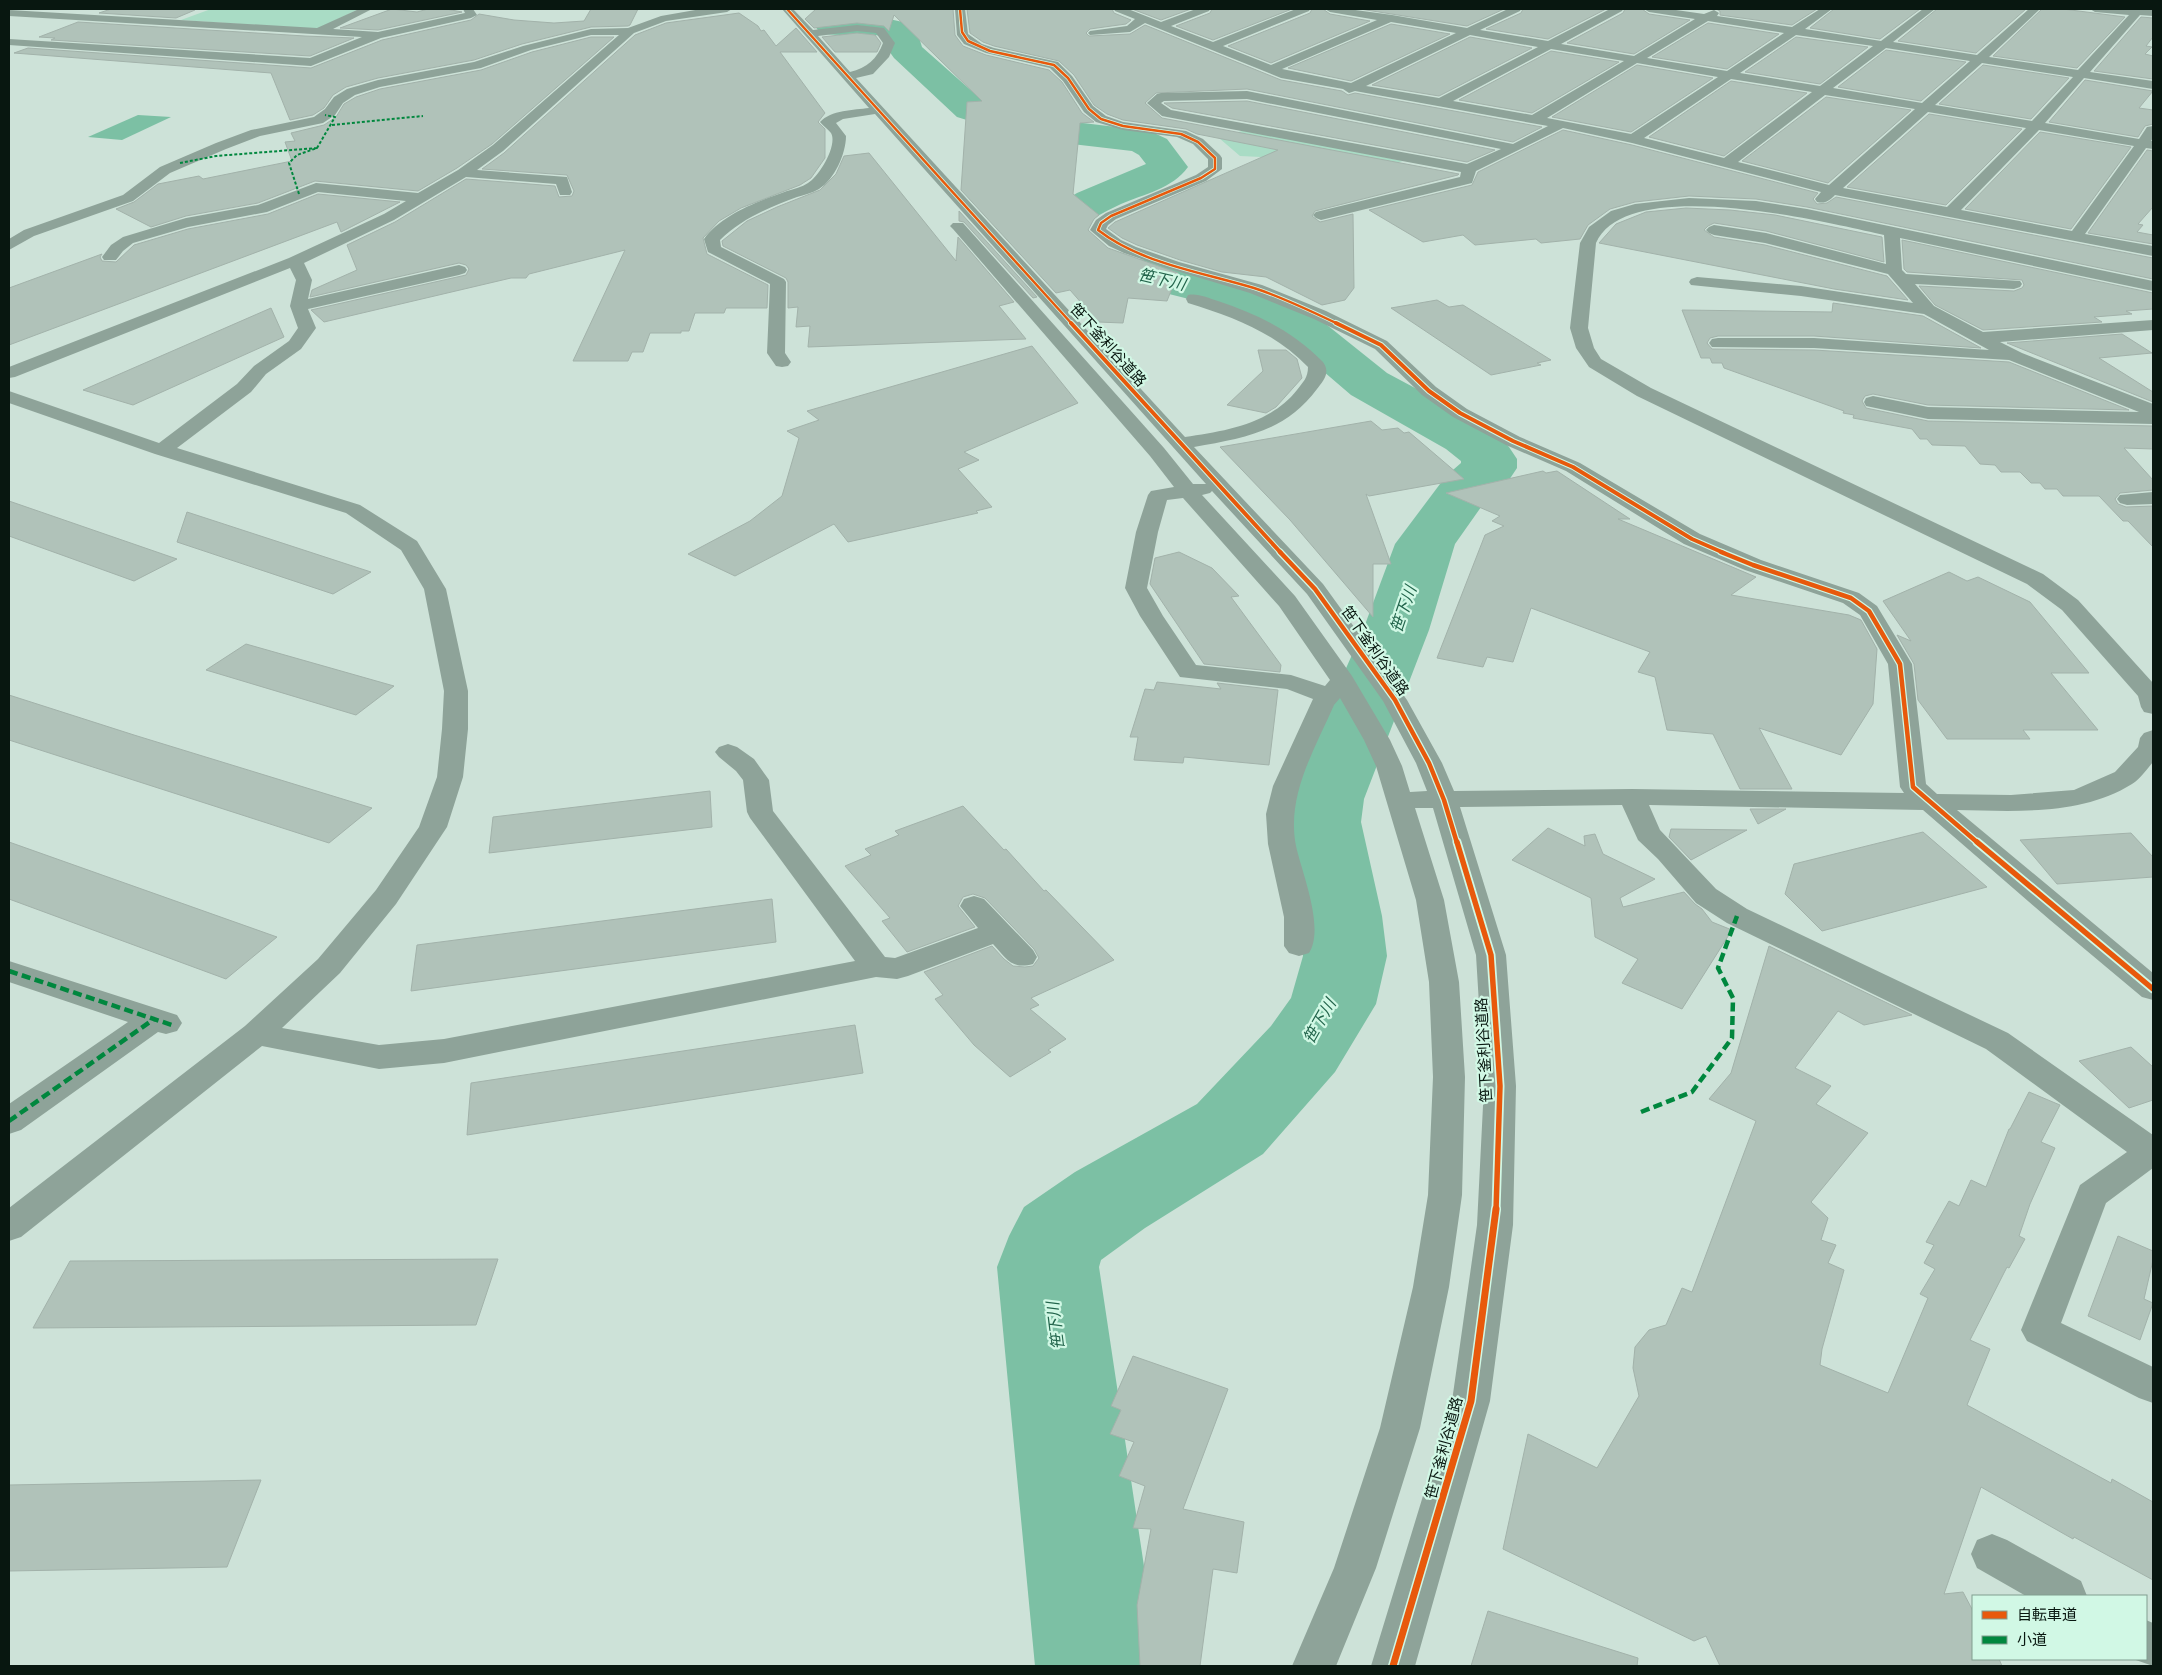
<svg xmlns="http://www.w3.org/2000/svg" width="2162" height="1675" viewBox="0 0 2162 1675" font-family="'Archivo Narrow','Noto Sans JP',sans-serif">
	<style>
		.green { fill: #a9dcc5 }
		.water { fill: #7cc0a4 }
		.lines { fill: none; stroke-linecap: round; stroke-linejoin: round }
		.river { fill: #7cc0a4; fill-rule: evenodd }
		.building { fill: #b0c2b9; stroke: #a2b2aa }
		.minor { fill: #8ea399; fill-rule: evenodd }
		.quiet-far1 { stroke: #00873e; stroke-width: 2; stroke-dasharray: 3 2; stroke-linecap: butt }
		.quiet { stroke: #00873e; stroke-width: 4.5; stroke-dasharray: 9 4.5; stroke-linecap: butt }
		.cycleway-far4-casing { stroke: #d1f8e5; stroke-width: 4 }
		.cycleway-far3-casing { stroke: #d1f8e5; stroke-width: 6 }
		.cycleway-far2-casing { stroke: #d1f8e5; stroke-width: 7 }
		.cycleway-far1-casing { stroke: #d1f8e5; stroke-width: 9 }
		.cycleway-casing { stroke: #d1f8e5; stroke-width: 10 }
		.cycleway-far4 { stroke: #e8590c; stroke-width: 2.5 }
		.cycleway-far3 { stroke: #e8590c; stroke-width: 4 }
		.cycleway-far2 { stroke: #e8590c; stroke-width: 4.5 }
		.cycleway-far1 { stroke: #e8590c; stroke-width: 5.5 }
		.cycleway { stroke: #e8590c; stroke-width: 7 }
		.labels { text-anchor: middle; stroke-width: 4.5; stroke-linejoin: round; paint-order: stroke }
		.street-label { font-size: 15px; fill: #081710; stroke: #d1f8e5 }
		.water-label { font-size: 16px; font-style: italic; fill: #22644b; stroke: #d1f8e5 }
	</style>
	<rect width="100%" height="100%" fill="#cde2d8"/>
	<path class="green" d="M211,9h148l-42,20 -136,-9z
		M1245,130l158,31 -36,10 -87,-13 -40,-2 -21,-18z"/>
	<path class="water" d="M138,115l33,2 -49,23 -34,-3z"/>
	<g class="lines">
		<path class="river" d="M875,16l37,8 5,7 5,16 61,54 50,16 108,13 13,3 13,6 21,28c-16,22 -44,27 -67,37 -18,8 -35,18 -51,30l10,9 29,13 38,4 70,18 78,28 27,15 65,52 97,52 15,10 10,12 8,12v9l-8,12 -23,20 -31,44 -26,86 -65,169 -3,23 21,94 5,40 -11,48 -41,68 -72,82 -118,74 -44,32 -2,7 60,399h-124l-38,-399 12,-31 15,-29 51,-35 122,-68 74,-78 20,-28 12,-42 -3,-40 -15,-94 3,-23 75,-169 32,-86 51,-68 15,-13v-2l-15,-12 -95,-54 -63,-54 -27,-15 -76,-28 -40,-10 -46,-5 -16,-4 -35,-18 -14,-11 -7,-9 -1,-11 7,-9 44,-28 69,-29 -7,-9 -7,-4 -103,-12 -72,-22 -63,-59 -5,-7 -3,-14c-22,-6 -44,1 -66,-4l-5,-7 5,-7 11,-2z"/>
	</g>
	<path class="building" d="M111,9h84v1l-19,8 -77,-5z
		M392,9l25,3 11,-3h18l16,3 -84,18 -38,-2z
		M591,9h47l-8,16 -2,1 -37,1 -69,17 -48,16 -96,18 -32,9 -13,8 -9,13 -11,7 -23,5 -19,-47 -257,-20 14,-5 283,20 71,-28 89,-20 8,-6 35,6 40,3 30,-2z
		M816,9h137l2,26 8,11 23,9 63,15 13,12 20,31 12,9 -14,1 -7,71 26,21 -5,4 -6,11 20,18 70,25 -11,28 -39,-3 -5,25 -25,-1 -28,-32 -14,3 -95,-103 6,-88 15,-1 -88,-86 -5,16 -5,-5 -27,-3 -43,5 -9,-9z
		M967,9h145l2,4 17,7 -5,4 -36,5 -4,4 3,3 41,-2 15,-9 136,55 61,11 6,4 7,-2 187,34 -29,15 -266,-53 -91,4 -11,10 17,15 297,56 -1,1 -143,36 -3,5 8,6 33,-8 1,74 -9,12 -23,5 -56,-28 -44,-5 -42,-12 -43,-15 -15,-7 -14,-10 7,-6 163,-72 -81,-16 -11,-5 -63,-9 -16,-6 -13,-9 -20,-30 -15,-14 -65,-15 -11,-4 -13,-9z
		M1132,9h59l-30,11z
		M1212,9h80l-79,31 -37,-14 34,-13z
		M1312,9h11l7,5 40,7 -99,42 -43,-17 82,-33z
		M1360,9h144l-37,17z
		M1523,9h83l-58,30 -62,-10 35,-16z
		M1625,9h17l7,5 41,6 -56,34 -67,-11 56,-30z
		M1716,9h101l-25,16 -72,-10v-4z
		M1834,9h86l-40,30 -70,-11z
		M1937,9h89l-50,44 -78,-12z
		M2042,9h21l62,8 -48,51 -84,-12z
		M739,13l19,13 3,5 3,-1 12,16 20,-18 21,24h-37l45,61 -7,9 7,7v29l-14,20 -11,7 -59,23 -22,13 -16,17 4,16 61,31 -1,23h-41l-2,5h-29l-6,18h-8v2h-31l-7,19h-11l-4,9h-55l52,-111 -96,24 -3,4h-15l-187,44 -13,-12 155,-35 3,-6 -3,-4 -7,-2 -149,34 2,-7 45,-20 -10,-25 48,-23 71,-43 89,7 4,11 13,-1 2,-5 -7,-16 -85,-6 22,-16 131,-118 31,-12z
		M2141,17l12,1v19l-7,9 6,1 -7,7 8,2v23l-59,-8z
		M78,22l227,14 49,2 -44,18 -259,-16 4,-2 -16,-1z
		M1708,23l71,11 -52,35 -75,-12z
		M1391,24l59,10 -99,47 -63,-13z
		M857,33l18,2 6,8 -4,9h-42l-13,-15z
		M591,37h23l-122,107 -35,24 -39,23 -103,-10 -57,22 -72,13 -35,11 -35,-18 18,-7 24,-18 41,-8 4,3 89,-18 -7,-19 10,-1 -4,-8 33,-8 12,-8 8,-13 12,-7 24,-8 101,-19 51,-18z
		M1470,37l62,11 -93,48 -67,-11z
		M1796,37l72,10 -48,37 -75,-12z
		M1886,50l80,12 -45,39 -83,-14z
		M1551,51l68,11 -87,51 -73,-13z
		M1637,65l76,13 -82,54 -79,-15z
		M1983,65l86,13 -38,41 -92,-15z
		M2085,80l68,11 -14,17 14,2v14l-8,2 -7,11 -89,-15z
		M1731,81l76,12 -83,63 -75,-19z
		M1826,97l85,13 -83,73 -86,-22z
		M1247,101l248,49 -28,12 -295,-54 -8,-5z
		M1929,114l93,15 -76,76 -99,-18z
		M1563,130l69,15 186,48 -5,6 4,5 10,-1 9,-6 317,61v21l-346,-72 -51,-8 -67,-3 -54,6 -25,7 -22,16 -8,14 -39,4 -5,-4 -61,6 -12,-10 -40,7 -54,-32 103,-25 6,-13z
		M2040,132l91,15 -60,82 -106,-20z
		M2147,150l6,1v56l-15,17 5,1 -6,7 16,3v9l-65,-11z
		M869,153l87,108 2,-24 56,65 -15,4 27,33 -218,8 2,-21 -14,1 2,-20 -10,1v-26l-2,-4 -63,-32 -1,-5 25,-20 30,-14 43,-17 16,-16 8,-18z
		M318,194l82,8 -59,30 -4,-10 -328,123v-57l93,-34 -2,3 2,4 14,1 18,-17 54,-16 80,-15z
		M1686,208l44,2 45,5 107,22 2,25 -118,-31 -52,-8 -6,3 -4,4 10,7 51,8 122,31 21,24 -74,-11 -235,-46 17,-19 30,-12z
		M959,211l78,86 -4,1 -69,-76 -5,-1z
		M1902,240l251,53v16l-27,2 6,3 -38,3 8,5 -119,8 -48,-25 -16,-19 95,5 8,-3 2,-3 -2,-5 -115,-8 -3,-3z
		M1437,300l12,7 14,-2 88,55 -14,3 4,2 -50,10 -100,-67z
		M1833,303l90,13 58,32 -167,-12h-96l-8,2 -3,5 5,6 102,1 195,12 120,48 -201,-5 -55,-11 -8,2 -3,5 4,7 62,13 225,5v23l-29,-1 29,32v10l-33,3 -5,6 3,5 8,3 27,-1v41l-25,-26h-5l-24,-25h-36l-6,-7h-12l-5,-6h-9l-11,-11h-19l-6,-7 -15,-1 -15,-18 -33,-1 -5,-6h-7l-8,-10 -59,-11 1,-3 -11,-2 1,-2 -120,-43 -2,-5h-10l-2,-5h-9l-19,-48 150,2z
		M271,308l13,29 -151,68 -50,-15z
		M2122,334l30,19 -53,5 54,34v10l-146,-59z
		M1032,346l46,57 -114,49 15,8 -21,9 34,38 -16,4 2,2 -130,29 -14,-18 -99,52 -47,-22 62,-33 32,-25 17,-58 -12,-7 32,-11 -12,-9z
		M1258,350h28l11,9 5,19 -26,29 -10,6 -39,-8 36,-34z
		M1371,421l11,9 16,-2 6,5 5,-1 55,47 -95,17 -3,-2 25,70h-18v53l-83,-97 -70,-73z
		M1543,471l3,2 11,-2 73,48h-12l138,58 -25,18 118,20 12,5 16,29 -4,55 -32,51 -82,-27 33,61h-52l-27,-55 -46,-4 -12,-53 -17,-5 12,-20 -119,-44 -18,54 -26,-5 -4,10 -46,-9 48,-123 19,-9 -12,-5 8,-5 -54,-23z
		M9,501l168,58 -43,22 -125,-45z
		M187,512l184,60 -38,22 -156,-52z
		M1179,552l33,16 27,28 -8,1 50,68 -1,7 -76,-8 -54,-80 5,-26z
		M1949,572l18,9 11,-4 52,25 59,71h-38l47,57h-75l7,9h-83l-29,-39 -4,-36 -17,-29 14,6 -28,-40z
		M246,644l148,42 -38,29 -150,-45z
		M1157,682l64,7 -4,-6 61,7 -9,75 -85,-8 -1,6 -49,-3 4,-23h-8l15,-48 9,1z
		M9,695l125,40 238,73 -43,35 -320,-103z
		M710,791l2,36 -223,26 4,-36z
		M963,806l41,44 2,-1 38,42 2,-1 68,70 -83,38 8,7 -9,4 36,30 -18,11 3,2 -41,25 -36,-32 -39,-46 8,-4 -19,-23 68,-26 12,13 9,7 12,1 8,-1 6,-8 -5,-9 -49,-51 -12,-4 -10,3 -5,9 17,21 -68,25 -25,-31 8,-3 -45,-52 26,-11 -6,-6 34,-14 -4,-4z
		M1750,809h36l-28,15z
		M1548,828l37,18 -1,-10 11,-2 8,20 52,25 -35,19 3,9 61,-15 11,12 7,5 10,13 20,8 -50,79 -60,-26 16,-24 -43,-22 -4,-39 -79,-38z
		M1671,829l76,1 -56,30 -22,-23z
		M1923,832l64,55 -165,44 -37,-37 9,-30z
		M2131,833l22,24v20l-96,7 -37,-44z
		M9,842l268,95 -51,42 -217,-80z
		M772,899l4,43 -365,49 6,-46z
		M1769,946l143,69 -48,10 -26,-14 -43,57 36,18 -15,18 52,29 -57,69 17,16 -7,22 15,5 -8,18 16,7 -22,79 -2,16 68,28 40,-95 -8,-4 15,-25 -11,-6 10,-18 -8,-3 23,-41 10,5 12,-26 15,7 23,-58h1l19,-37 31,13 -19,37 14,6 -25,56 -11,32 6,3 -16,29 -2,-1 -37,73 20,9 -23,56 144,78 1,-4 41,23v78l-79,-43 -1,2 -92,-52 -37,107 19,-2 10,19v48h26l3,7h-282l-14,-30 -12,5 -191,-92 25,-115 69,34 42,-72 -6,-28 2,-21 14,-17 17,-5 16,-37 10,4 64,-171 -47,-22 22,-26z
		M855,1025l8,48 -396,62 4,-52z
		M2131,1047l22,20v33l-24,8 -50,-47z
		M2118,1236l35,15v9l-9,39 9,4 -13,37 -52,-24z
		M498,1259l-22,66 -443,3 37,-67z
		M1133,1356l95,33 -45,120 61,13 -7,51 -24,-4 -13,97h-60l-3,-61 14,-76 -18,-1 12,-42 -26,-10 15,-34 -24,-8 11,-24 -10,-4z
		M261,1480l-34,87 -218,4v-86z
		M1488,1611l150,47 -1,8h-166z"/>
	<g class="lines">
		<path class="minor" d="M359,9h13l-39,20 45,3 87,-19 -2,-4h10l4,6 -6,3 -90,20 -70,28 -302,-21v-6l301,19 52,-21 -353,-21v-6l308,18z
			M701,9h31l-5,3 -61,9 -32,12 -131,118 -26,19 90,7 5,15 -2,3h-10l-4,-11 -90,-7 -72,43 -90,43 8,17 -4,19 151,-34 6,2 2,3 -2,3 -6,2 -151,34 8,19 -15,21 -35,25 -15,18 -74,56 183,57 57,36 29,48 22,102v38l-5,48 -16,50 -51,77 -56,69 -58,55 97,17 65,-6 411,-78 -105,-143 -3,-6 -4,-32 -7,-9 -17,-14 -4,-5 4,-5 9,-3 9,3 17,12 15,21 4,31 112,146 10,1 83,-30 -18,-22 4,-7 10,-3 10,3 49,51 4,7 -4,7c-22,6 -27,-6 -40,-20l-85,32 -11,3 -21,-2 -432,86 -65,6 -117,-23 -241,191 -12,4v-33l236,-182 73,-67 58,-69 43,-63 18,-50 5,-48 2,-38 -20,-102 -23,-39 -55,-37 -191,-59 -146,-51v-12l150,52 78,-59 17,-18 35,-25 9,-13 -8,-22 6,-26 -6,-12 -275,109 -6,1v-11l280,-109 95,-44 22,-13 -88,-9 -51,20 -79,15 -55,16 -10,8 -7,9h-12l-2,-3 9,-12 12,-8 63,-19 72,-13 58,-22 102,10 40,-23 35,-25 126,-110h-28l-60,15 -50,18 -101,19 -25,8 -12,8 -8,12 -12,8 -63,13 -34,13 -56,24 -37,28 -99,35 -25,14v-11l15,-9 99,-35 37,-28 56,-24 35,-13 63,-13 11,-8 9,-12 13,-8 31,-9 96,-18 49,-16 68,-17 37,-1 33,-12z
			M782,9h11l20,21 44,-5 27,3 11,15 -6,14 -16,17 -17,4 329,359c40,-6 85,-13 112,-47 6,-8 11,-12 11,-23 -34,-35 -75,-50 -120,-64l-2,-4 2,-4c10,-2 20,3 30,6 41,14 75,30 105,61 8,11 0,19 -6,27 -32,43 -73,49 -123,58l129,137 84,116 35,63 12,28 178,-2 272,4 -4,-6 -12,-123 -28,-49 -17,-12 -98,-33 -61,-26 -118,-73 -60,-26 -53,-28 -31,-22 -47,-46 -61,-30 -64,-26 -83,-25 -43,-15 -15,-7 -19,-16 6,-10 10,-7 90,-38 12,-8v-8l-15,-15 -16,-7 -54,-7 -27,-8 -12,-10 -21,-31 -13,-13 -64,-15 -22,-9 -7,-9 -2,-26h10l3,25 14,10 12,4 64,14 14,14 21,30 13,10 17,6 63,9 17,8 17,16 2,3v11l-16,12 -90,38 -8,6 -2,4 15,11 15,7 43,15 83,23 64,26 61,30 49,46 31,22 53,28 60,26 120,71 61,26 98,33 18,13 35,58 14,120 11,10 74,1 63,-5 41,-18 23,-25 2,-9 4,-5 9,-3v32c-6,7 -13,17 -21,22 -51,32 -117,27 -175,26l196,163v27l-11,-3 -92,-77 -127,-110 -274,-5 11,25 56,59 31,20 261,124 145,102v33l-47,35 -45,120 92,44v36l-14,-5 -112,-57 -6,-11 59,-145 47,-33 -141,-103 -259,-126 -31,-20 -38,-44 -20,-19 -16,-35 -162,2 46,148 10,131 -3,139 -23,176 -75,265h-44l81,-265 25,-176 7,-139 -8,-131 -43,-147h-18l29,92 15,82 6,95 -3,118 -13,92 -29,141 -44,140 -40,98h-44l42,-98 46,-140 33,-141 15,-92 5,-118 -4,-95 -13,-82 -40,-134 -12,-26 -24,-42 -6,7c-19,44 -48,90 -38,141 6,27 29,82 13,107l-10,3 -10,-3 -5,-7v-29l-16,-73 -2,-30 7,-28 40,-87 -26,-10 -107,-12 -40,-61 -15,-28 11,-56 12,-37 3,-4 23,-4 -24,-31 -197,-227 -3,-3 3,-3h10l201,225 29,36h13l-331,-370 -32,5 -7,4 10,13c0,18 -12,44 -27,53 -7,4 -15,6 -22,8 -27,10 -56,22 -77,43l1,7 63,32 2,3 -1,71 6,9 -3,4 -6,1 -6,-1 -9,-13 3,-69 -62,-32 -4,-13c18,-25 55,-38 83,-48 7,-2 15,-4 21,-8 11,-6 30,-38 23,-50 -3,-4 -8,-7 -11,-11 11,-12 34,-12 49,-14zM857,31l19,2 7,10c-6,16 -16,25 -33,29l-32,-36zM1212,491l95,103 76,107 33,62 11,28 -17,1 -8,-26 -12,-26 -38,-64 -57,-80 -93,-101 8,-2zM1183,498l96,108 51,74 -5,6 -34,-11 -95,-10 -2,-3 -31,-46 -16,-28 11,-56 9,-32z
			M1114,9h14l33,13 35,-13h14l-1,2 -38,15 42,16 83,-33h14l-1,2 -86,35 48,19 106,-45 -47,-8 -5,-3h23l44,6 75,13 41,-19h13l-1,2 -40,19 68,11 62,-32h13l-1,2 -61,33 73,12 61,-37 -46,-7 -5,-3h25l35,5 10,-4 5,3 -2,3 75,11 28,-18h12l-27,20 76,12 42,-32h12l-42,33 84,13 52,-46h11l-51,48 89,13 51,-55 -34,-3 -5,-3 61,1h2v6l-13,-1 -50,57 63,9v8l-69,-11 -39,45 94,16 8,-12 6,-1v12l-2,3h2v8l-7,-1 -61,86 68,12v10l-318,-61c-6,6 -10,9 -18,7l-2,-3 6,-7 -189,-49 -69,-15 -87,43 -4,12 -151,37 -5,-2 -3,-3 3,-3 144,-35 1,-5 -294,-55 -5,-1 -15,-13 10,-9 4,-1 86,-2 266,53 35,-18 -193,-35 -6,2 -6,-4 -62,-11 -136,-55 -15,9 -40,3 -2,-2 2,-2 37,-5 8,-7 -20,-8zM1708,21l76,12 -57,38 -80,-13zM1391,22l65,11 -105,50 -69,-14zM1470,35l68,12 -99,51 -73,-12zM1796,35l77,11 -53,40 -80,-13zM1886,48l84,13 -48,42 -89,-15zM1551,49l73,12 -92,54 -79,-14zM1637,63l81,14 -87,57 -84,-16zM1982,63l91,14 -41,44 -97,-16zM1731,79l81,13 -88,66 -80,-20zM1825,95l90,14 -86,76 -91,-23zM1247,99l254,50 -34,15 -296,-54 -10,-7 3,-2zM1928,112l98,16 -79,79 -104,-19zM2039,130l95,16 -62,85 -111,-21z
			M1689,198l67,3 51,8 346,72v10l-253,-53 2,32 4,4 114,7 2,3 -2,3 -6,2 -99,-5 19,22 49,26 170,-12v10l-153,12 22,11 131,51v20l-225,-5 -62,-13 -2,-4 2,-4 7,-2 55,11 211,5 -130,-52 -195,-12 -102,-1 -3,-4 3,-4 6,-1h96l175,12 -65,-36 -123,-18 -110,-11 -2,-3 2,-3 6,-2 104,9 112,17 -25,-29 -123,-31 -51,-8 -5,-2 -3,-3 3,-3 5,-2 52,8 120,31 -2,-29c-58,-13 -257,-62 -288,8l-8,85 6,20 7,11 50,29 392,186 35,26 75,83v31l-9,-2 -3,-5 -3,-11 -76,-86 -35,-26 -390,-188 -48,-29 -13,-19 -6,-20 10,-85 9,-16 22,-16 24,-7z
			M2153,492v12l-26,1 -7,-2 -3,-4 3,-4z
			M9,961l168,54 5,8 -5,8 -11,3 -8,-2 -137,98 -12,4v-30l119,-82 -119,-40z
			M1992,1534l15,6 74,41 6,15h-61l-49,-28 -6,-14 6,-14z
			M2146,1620l7,3v43l-20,-7h13z"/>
		<path class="quiet-far1" d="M332,125l91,-9
			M180,163l36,-7 101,-8
			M299,194l-10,-31 8,-8 20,-7 18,-31 -10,-2"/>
		<path class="quiet" d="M9,971l163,54
			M1641,1112l51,-20 40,-54 1,-40 -15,-30 19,-52
			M9,1121l145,-102"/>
		<defs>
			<path id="cycleway-far4" d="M787,9l285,315
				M960,9l2,23 6,9 22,10 64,14 14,13 21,31 12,10 22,7 58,8 17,8 17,16v11l-14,9 -90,38 -10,7 -3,7c44,34 104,42 156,58 28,9 57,23 84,36"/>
			<path id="cycleway-far3" d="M1071,323l210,230
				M1336,323l45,22 48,46 31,22 53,28 60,26 119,72 32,14"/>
			<path id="cycleway-far2" d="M1280,552l35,37 80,111 34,63 15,37 13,43
				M1721,552l32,13 98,33 18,13 31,53 13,123 65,56"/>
			<path id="cycleway-far1" d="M1457,842l34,113 9,131 -4,124
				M1977,842l176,147"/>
			<path id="cycleway" d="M1393,1666l78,-265 25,-192"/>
		</defs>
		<use href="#cycleway-far4" class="cycleway-far4-casing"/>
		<use href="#cycleway-far3" class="cycleway-far3-casing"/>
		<use href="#cycleway-far2" class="cycleway-far2-casing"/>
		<use href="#cycleway-far1" class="cycleway-far1-casing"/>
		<use href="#cycleway" class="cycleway-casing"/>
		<use href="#cycleway-far4" class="cycleway-far4"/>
		<use href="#cycleway-far3" class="cycleway-far3"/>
		<use href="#cycleway-far2" class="cycleway-far2"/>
		<use href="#cycleway-far1" class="cycleway-far1"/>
		<use href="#cycleway" class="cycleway"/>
	</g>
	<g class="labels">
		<g class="street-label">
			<text transform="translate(1108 345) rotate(48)" y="5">笹下釜利谷道路</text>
			<text transform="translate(1375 651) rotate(55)" y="5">笹下釜利谷道路</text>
			<text transform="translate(1484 1050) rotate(-93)" y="5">笹下釜利谷道路</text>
			<text transform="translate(1444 1448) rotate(-75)" y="5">笹下釜利谷道路</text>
		</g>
		<g class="water-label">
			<text transform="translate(1162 279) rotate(13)" y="6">笹下川</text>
			<text transform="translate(1403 609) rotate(-71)" y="6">笹下川</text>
			<text transform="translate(1319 1021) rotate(-60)" y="6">笹下川</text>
			<text transform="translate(1055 1326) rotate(-97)" y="6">笹下川</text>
		</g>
	</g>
	<rect width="2162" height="1675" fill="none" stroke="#081710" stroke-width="20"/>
	<rect x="1972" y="1595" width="175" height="65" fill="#d1f8e5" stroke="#819e90"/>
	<rect x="1982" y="1611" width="25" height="8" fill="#e8590c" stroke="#819e90"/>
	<text x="2017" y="1620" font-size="15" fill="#081710">自転車道</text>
	<rect x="1982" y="1636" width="25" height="8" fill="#00873e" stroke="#819e90"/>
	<text x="2017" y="1645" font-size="15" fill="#081710">小道</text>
</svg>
